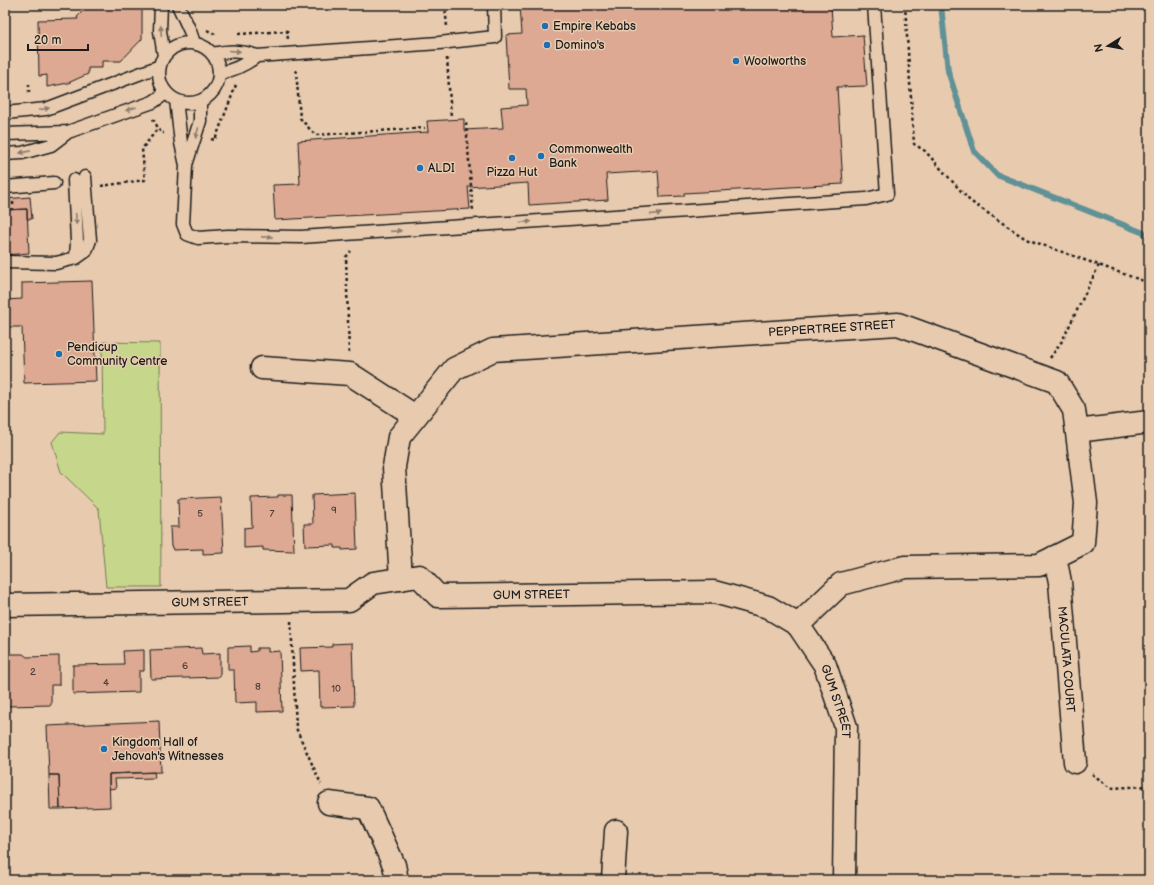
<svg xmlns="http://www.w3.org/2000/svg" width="1154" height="885" viewBox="0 0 1154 885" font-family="'Balsamiq Sans',sans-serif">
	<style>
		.green { fill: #c6d78b; stroke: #717a54 }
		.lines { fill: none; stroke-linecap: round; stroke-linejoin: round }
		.stream { stroke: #609196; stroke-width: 6 }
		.building { fill: #dda992; stroke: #1c1c1c }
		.lane-casing { stroke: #1c1c1c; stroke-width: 15 }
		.street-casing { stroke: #1c1c1c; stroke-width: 25 }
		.path { stroke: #1c1c1c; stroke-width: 2.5; stroke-dasharray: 3 3; stroke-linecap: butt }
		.lane { stroke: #e8cbaf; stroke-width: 12 }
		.street { stroke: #e8cbaf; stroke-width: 22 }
		.oneway { fill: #8c7c6d }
		.poi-dot { fill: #1f6fb2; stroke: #e8cbaf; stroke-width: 1.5 }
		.labels { text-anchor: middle; stroke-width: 3; stroke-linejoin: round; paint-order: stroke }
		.number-label { font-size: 10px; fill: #4c3f3a }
		.poi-label { font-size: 12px; fill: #1c1c1c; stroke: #e8cbaf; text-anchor: start }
		.street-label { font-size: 12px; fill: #1c1c1c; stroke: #e8cbaf }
	</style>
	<rect width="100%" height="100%" fill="#e8cbaf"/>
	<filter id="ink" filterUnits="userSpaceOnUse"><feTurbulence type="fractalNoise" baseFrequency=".025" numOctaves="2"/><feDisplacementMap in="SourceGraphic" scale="8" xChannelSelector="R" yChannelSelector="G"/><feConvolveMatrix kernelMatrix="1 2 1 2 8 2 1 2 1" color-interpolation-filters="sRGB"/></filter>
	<g filter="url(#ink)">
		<path class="green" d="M102,342l58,1 1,244h-55l-7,-78 -38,-37 -9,-30 8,-10 43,2z"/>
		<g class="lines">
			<path class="stream" d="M941,5l7,66 26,80 23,24 152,60"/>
		</g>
		<path class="building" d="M89,5h53v34l-21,22h-19v7h-14v6l-20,9 -21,4v-12l-8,1 -1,-56 40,-1 -1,-2 9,-9 3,1z
			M520,5h311l2,32 30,-2 4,51 -30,1 6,97 -159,9v3l-24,1 -2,-26 -52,3 2,26 -79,5 -1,-22 -60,4 2,22 -195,11 -2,-35 27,-1 -2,-43 130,-9 -1,-11 37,-2v11l39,-2 -2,-21 26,-2 -1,-16h-17l-3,-54 16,-1z
			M30,197l2,22h-5v-10l-22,1v-11z
			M27,209l2,44 -24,2v-45z
			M92,281l4,100 -72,2 -2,-56h-17v-27l17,-1v-16z
			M355,493l2,56 -15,1v-2h-7v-3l-30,1 -1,-22h9l-1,-29z
			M278,495h14l2,56 -31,-1v-3l-19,1v-20l8,-1 -1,-29 27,-1z
			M221,497l3,56 -21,1v-5l-30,1 -1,-3h-1l-1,-20h9l-1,-28z
			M352,643l2,63 -34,1 -1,-37 -18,1 -1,-23 32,-1v-3z
			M250,646v6l7,-1v-3h11v4l12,-1 2,60 -25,1v-10l-22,1 -1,-33h-6v-23z
			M201,648l1,6 18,-1v24l-69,2 -1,-29z
			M144,650v21h-5v21l-66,2v-29l51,-1 -1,-13z
			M6,654h17l4,3 32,-1v29h-8v20l-44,1z
			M159,721l2,51 -52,2 1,33 -50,2 -1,-34h-10l-2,-49z
			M154,772l1,6 -40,1 1,9 -7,1v-15z
			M49,775h10l1,34h-10z"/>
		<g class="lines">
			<defs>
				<path id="lane" d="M161,5l-1,26 4,25
					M178,5l12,26 4,12
					M159 73a30 30 0 1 1 60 0a30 30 0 1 1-60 0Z
					M212,54c16,-3 29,-4 45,2l182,-13 56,-6 -1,-32
					M219,73c14,-2 26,-8 38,-17
					M176,100l5,43 5,22 -3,59 4,10 11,4 30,-2 73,1 565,-38 21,-5 -13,-189
					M5,113l41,-4 114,-43
					M5,134l63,-2
					M5,154l17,-1 29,-8 17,-13 85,-30 13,-9
					M186,165l14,-44v-20
					M5,187l49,-4
					M76,258l10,-7 4,-11 -5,-63
					M5,262l51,1 20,-5 1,-17 -3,-61"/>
				<g id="street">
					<path d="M262,368l88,6 65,42"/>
					<path d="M1077,431l72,-9"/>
					<path id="s1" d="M1055,557l5,25 15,180"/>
					<path id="s2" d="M401,579l-7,-112 5,-30 55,-68 39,-19 405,-26 159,58 17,28 12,93 -3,40 -44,22 -134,2 -64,17 -43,41"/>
					<path id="s3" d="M5,605l344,-5 24,-17 46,-7 19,20 276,-4 54,15 30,18 27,40 21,62 -2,153"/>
					<path d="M329,803l39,5 26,57 3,15"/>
					<path d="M613,880l3,-49"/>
				</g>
			</defs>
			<use href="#lane" class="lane-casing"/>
			<use href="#street" class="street-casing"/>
			<path class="path" d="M445,5l2,22
				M905,5l9,139 11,7 45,50 56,38 123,44
				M207,30l10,5
				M238,34l49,-3 1,8
				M447,58l4,59
				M296,70l4,48 15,17 110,-7
				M29,84v12
				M153,119l8,14h3
				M466,123l7,88
				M211,139l4,1 21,-55
				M101,186l44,-6 -3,-31 16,-21
				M13,202v8
				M349,353l-3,-96 5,-6
				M1050,358l12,-17 37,-76
				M291,621l5,107 25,56
				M1092,774l19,14 38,-2"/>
			<use href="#lane" class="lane"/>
			<use href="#street" class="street"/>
		</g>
		<defs><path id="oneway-solid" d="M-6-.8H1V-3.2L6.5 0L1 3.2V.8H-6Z"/></defs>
		<g class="oneway">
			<use href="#oneway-solid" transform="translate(161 31) rotate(-93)"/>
			<use href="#oneway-solid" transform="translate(235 51) rotate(4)"/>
			<use href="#oneway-solid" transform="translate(44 109) rotate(-12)"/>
			<use href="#oneway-solid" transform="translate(131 109) rotate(161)"/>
			<use href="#oneway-solid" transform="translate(197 133) rotate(106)"/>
			<use href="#oneway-solid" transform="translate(25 152) rotate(169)"/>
			<use href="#oneway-solid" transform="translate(656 214) rotate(-4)"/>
			<use href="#oneway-solid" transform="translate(76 219) rotate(87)"/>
			<use href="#oneway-solid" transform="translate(526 222) rotate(-4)"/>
			<use href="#oneway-solid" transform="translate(396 231) rotate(-4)"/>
			<use href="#oneway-solid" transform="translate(267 237) rotate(1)"/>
		</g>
	</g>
	<g class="poi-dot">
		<circle cx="545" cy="26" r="4"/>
		<circle cx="547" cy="45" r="4"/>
		<circle cx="736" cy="61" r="4"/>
		<circle cx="541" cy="156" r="4"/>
		<circle cx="512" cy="158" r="4"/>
		<circle cx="420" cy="168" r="4"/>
		<circle cx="59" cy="354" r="4"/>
		<circle cx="104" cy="749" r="4"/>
	</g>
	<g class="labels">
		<g class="number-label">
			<text x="334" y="513">9</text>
			<text x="200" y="517">5</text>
			<text x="272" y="517">7</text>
			<text x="185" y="669">6</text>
			<text x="33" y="675">2</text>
			<text x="106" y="686">4</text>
			<text x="258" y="690">8</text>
			<text x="336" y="692">10</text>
		</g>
		<g class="poi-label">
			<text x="553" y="30">Empire Kebabs</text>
			<text x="555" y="49">Domino's</text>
			<text x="744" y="65">Woolworths</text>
			<text x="549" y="153">Commonwealth<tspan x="549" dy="14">Bank</tspan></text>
			<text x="428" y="172">ALDI</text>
			<text x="512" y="176" text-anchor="middle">Pizza Hut</text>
			<text x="67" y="351">Pendicup<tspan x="67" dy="14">Community Centre</tspan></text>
			<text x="112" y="746">Kingdom Hall of<tspan x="112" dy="14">Jehovah's Witnesses</tspan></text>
		</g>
		<g class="street-label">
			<text dy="4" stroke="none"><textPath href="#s2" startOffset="613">PEPPERTREE STREET</textPath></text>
			<text dy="4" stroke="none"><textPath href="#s3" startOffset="541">GUM STREET</textPath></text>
			<text dy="4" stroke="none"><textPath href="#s3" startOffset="205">GUM STREET</textPath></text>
			<text dy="4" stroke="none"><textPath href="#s1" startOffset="103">MACULATA COURT</textPath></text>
			<text dy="4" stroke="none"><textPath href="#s3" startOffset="901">GUM STREET</textPath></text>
		</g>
	</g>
	<rect width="1154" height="885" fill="none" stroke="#e8cbaf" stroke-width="20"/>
	<rect x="10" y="10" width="1134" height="865" fill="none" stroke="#1c1c1c" stroke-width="1.5" filter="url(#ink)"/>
	<g transform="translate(1108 46) rotate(259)" stroke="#e8cbaf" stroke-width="3" paint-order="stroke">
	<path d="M0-3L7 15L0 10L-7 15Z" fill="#1c1c1c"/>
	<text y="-6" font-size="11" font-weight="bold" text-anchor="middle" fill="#1c1c1c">N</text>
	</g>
	<path d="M28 44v6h60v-6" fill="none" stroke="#1c1c1c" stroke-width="2"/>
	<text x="34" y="44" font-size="12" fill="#1c1c1c" stroke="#e8cbaf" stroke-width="3" paint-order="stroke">20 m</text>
</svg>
